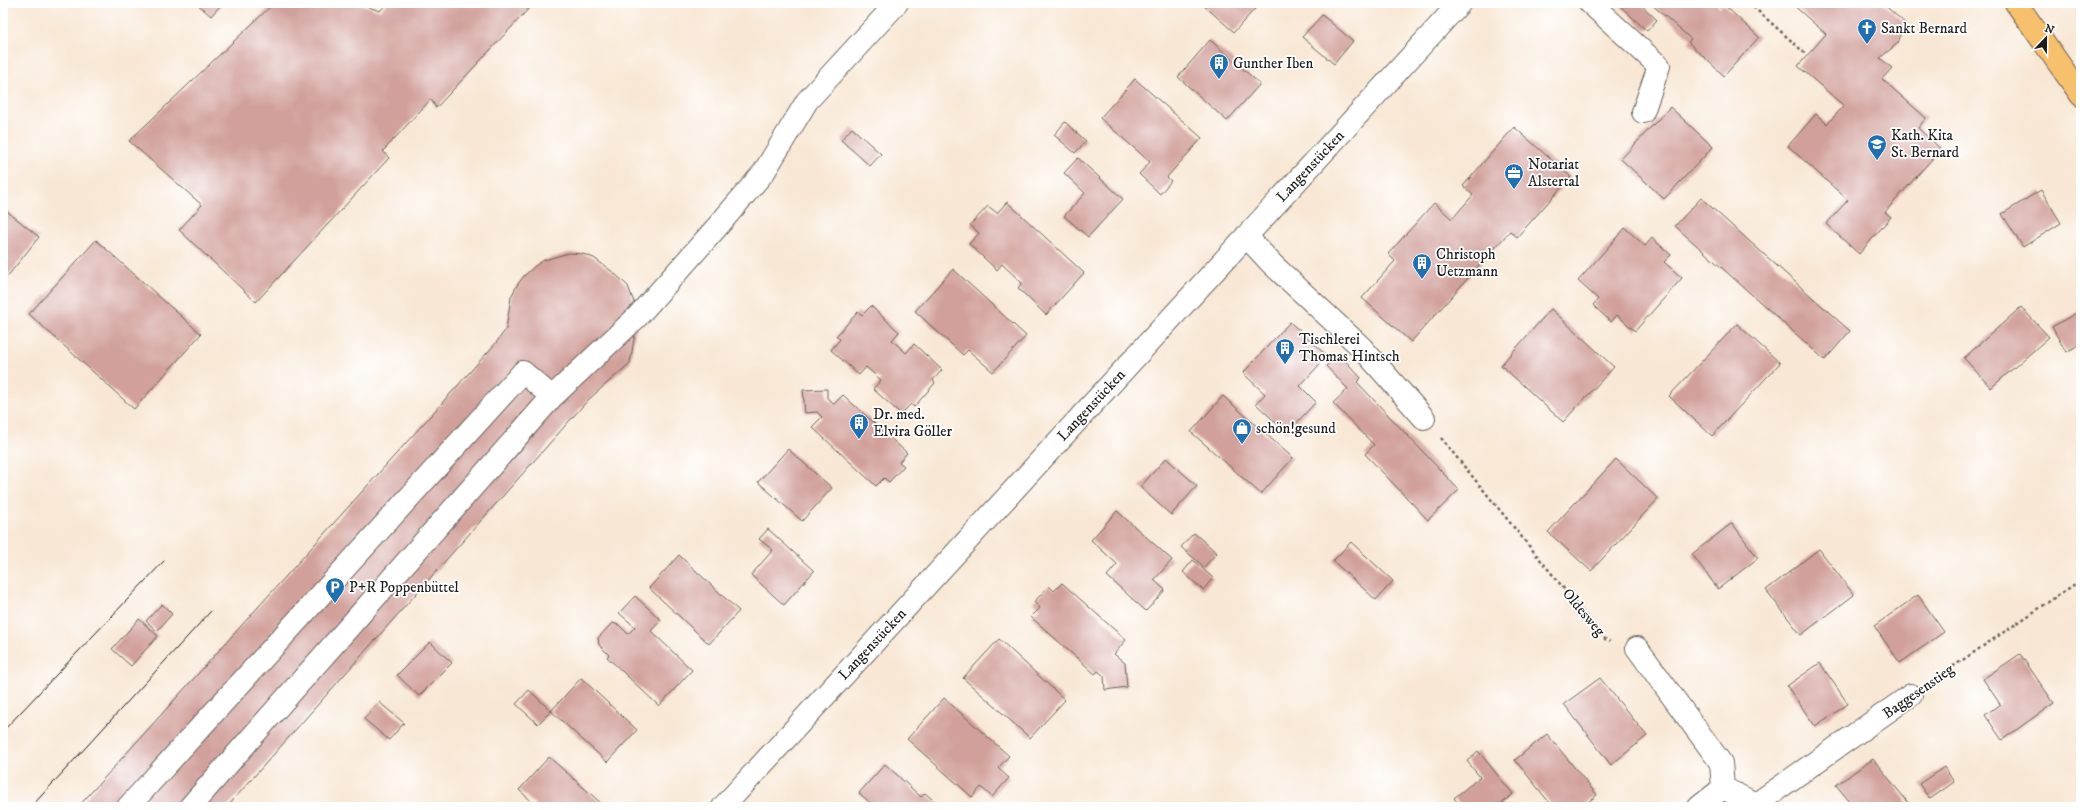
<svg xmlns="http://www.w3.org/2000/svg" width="2084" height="810" viewBox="0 0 2084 810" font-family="'IM FELL DW Pica',serif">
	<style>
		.building { fill: #d2a09b }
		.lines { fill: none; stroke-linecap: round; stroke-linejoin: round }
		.minor-casing { stroke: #69635c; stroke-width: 24 }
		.major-casing { stroke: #69635c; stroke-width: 24 }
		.path { stroke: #69635c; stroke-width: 2.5; stroke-dasharray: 3 3; stroke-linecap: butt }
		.minor { stroke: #fff; stroke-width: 22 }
		.major { stroke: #f7c06c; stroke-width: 22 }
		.tram { stroke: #1c1c1c; stroke-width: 1 }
		.labels { text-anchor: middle; stroke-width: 3.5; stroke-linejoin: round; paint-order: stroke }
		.poi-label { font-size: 15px; fill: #1c1c1c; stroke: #fff; text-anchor: start }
		.street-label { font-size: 15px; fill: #1c1c1c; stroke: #fff }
	</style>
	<rect width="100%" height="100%" fill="#fff"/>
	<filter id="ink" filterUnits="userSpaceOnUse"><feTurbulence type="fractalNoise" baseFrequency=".025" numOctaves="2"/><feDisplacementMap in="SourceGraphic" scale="8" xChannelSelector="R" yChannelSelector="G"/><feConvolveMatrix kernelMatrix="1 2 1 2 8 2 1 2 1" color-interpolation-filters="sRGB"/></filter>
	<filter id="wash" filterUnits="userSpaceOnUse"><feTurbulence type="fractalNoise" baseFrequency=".012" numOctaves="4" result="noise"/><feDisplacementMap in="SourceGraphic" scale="16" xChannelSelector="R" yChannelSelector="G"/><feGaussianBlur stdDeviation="0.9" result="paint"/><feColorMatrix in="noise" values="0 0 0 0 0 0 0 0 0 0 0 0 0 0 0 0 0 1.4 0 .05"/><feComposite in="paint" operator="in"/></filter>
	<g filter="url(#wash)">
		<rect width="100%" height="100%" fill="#f8e7d4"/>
		<g id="blocks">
			<path class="building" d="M196,3h27l-12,13z
				M274,3h83l23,8 7,-8h147l-98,105 -5,-9 -48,52 6,7 -133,144 -77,-72 23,-25 -73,-64z
				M1201,3h59l-26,29z
				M1621,3h18l18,17 -10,11 -28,-26z
				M1650,3h65l5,5 3,-4 36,33 -35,39 -36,-34 3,-3z
				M1791,3h91l23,20 -7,20 -18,15 12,10 -10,11 44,39 -8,10 23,21 -56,63 6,5 -32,37 -33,-30 22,-24 -60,-54 28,-32 11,10 17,-18 -46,-40 28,-32z
				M1322,15l31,26 -19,23 -32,-27z
				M1210,40l50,44 -33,37 -49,-44z
				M1135,79l67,59 -35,39 4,4 -11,13 -21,-20 11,-12 -50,-44z
				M1670,107l43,40 -49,52 -43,-40z
				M1065,122l21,19 -11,12 -21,-18z
				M1514,127l57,50 -54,60 -7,-6 -99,111 -49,-44 33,-37 -7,-7 46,-51 18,16 21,-24 -10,-9z
				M852,128l29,26 -11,12 -29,-26z
				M1078,158l45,41 -35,38 -24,-21 21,-23 -21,-20z
				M2041,190l20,33 -38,24 -21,-33z
				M1701,198l149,133 -25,29 -150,-134z
				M1007,202l77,71 -38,42 -28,-27 4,-5 -20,-19 -5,6 -28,-26 10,-11 -9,-8 18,-19 9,7z
				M3,208l36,29 -36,45z
				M1625,228l20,18 7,-8 19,17 -7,7 18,16 -47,53 -18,-16 -6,7 -18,-17 5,-6 -20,-18z
				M96,240l105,94 -67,75 -105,-95z
				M569,253l14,1 11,4 20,15 14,13 7,19 1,23 -6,35 -42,37 -361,407h-149l418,-464 10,-14 5,-32 6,-12 7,-9 11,-10 9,-6z
				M953,269l73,67 -33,36 -25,-22 -5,5 -48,-44z
				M871,306l28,26 -7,8 14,13 8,-9 28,26 -9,10 2,3 -21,24 -3,-3 -10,10 -28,-25 8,-9 -15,-13 -7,8 -28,-25 9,-11 -4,-3 22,-24 4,3z
				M2021,307l28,30 -58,51 -27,-30z
				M1551,309l63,58 -51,55 -62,-57z
				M2081,310v34l-15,8 -14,-25z
				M1290,322l37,34 -27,30 16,16 -29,31 -31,-29 9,-10 -22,-21z
				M1737,324l43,39 -68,73 -43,-40z
				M1339,354l22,24 -4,4 102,108 -31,30 -63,-66 9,-9 -41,-42 15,-14 -22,-23z
				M827,389v9l7,6 9,-9 64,58 -8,9 5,4 -15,16 -5,-4 -8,8 -64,-59 10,-10 -5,-5 -12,1 -2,-23z
				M1223,396l70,62 -32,36 -70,-62z
				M788,449l44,39 -30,33 -44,-39z
				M1166,458l31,28 -26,29 -31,-28z
				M1616,459l42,40 -67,72 -43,-39z
				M1117,511l55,49 -18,20 11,10 -19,21 -39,-35 10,-12 -26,-24z
				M1732,523l26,35 -40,31 -26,-35z
				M768,529l46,42 -30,34 -33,-30 22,-25 -14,-11z
				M1194,533l23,20 -13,14 -23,-20z
				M1351,542l42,39 -17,19 -43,-39z
				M1819,549l35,46 -53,40 -35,-45z
				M679,555l60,56 -30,33 -60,-56z
				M1193,560l20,18 -10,12 -20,-18z
				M1062,583l64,57 -12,14 11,9 2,24 -22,3 -1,-14 -6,-5 -3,3 -64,-57 9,-9 -6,-6 15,-16 5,5z
				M1918,595l26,37 -44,31 -26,-37z
				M635,596l26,24 -10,11 41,39 -33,36 -52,-49 2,-2 -10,-10 -1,-7 14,-15 7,2 9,9 7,-7 -16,-14z
				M162,604l10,10 -15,17 -11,-10z
				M139,619l19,17 -27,30 -19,-17z
				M999,639l66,61 -35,38 -67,-60z
				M430,642l22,21 -33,33 -22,-21z
				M2020,654l34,49 -52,37 -17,-25 15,-11 -17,-25z
				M1820,663l28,41 -33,22 -28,-40z
				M581,678l56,52 -30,32 -56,-51z
				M1600,678l47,58 -36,29 -47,-61z
				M529,690l22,21 -13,13 -22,-20z
				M944,698l65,58 -11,12 11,10 -17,19 -11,-10 -9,10 -65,-58z
				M379,702l25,21 -15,17 -25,-21z
				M1547,734l50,61 -15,12h-29l-38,-47z
				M1478,751l35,43 -12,10 3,3h-43l-7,-9 26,-21 -13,-16z
				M549,757l52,46 -3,4h-60l-19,-17z
				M1873,759l37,46 -3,2h-53l-18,-22z
				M885,764l36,33 4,-4 16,14h-66l-16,-14z
				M1944,767l10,15 -24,17 -11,-15z"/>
		</g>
	</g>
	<g filter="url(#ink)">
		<use href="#blocks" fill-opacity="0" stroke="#69635c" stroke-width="1"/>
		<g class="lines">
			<defs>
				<path id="minor" d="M1590,3l69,63 -16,46
					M1246,236l26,28 89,83 63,71
					M1637,648l84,115 2,25
					M1723,788l33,16 2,3
					M1756,804l155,-109
					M128,807l395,-435 29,25
					M190,807l362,-410 85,-80 80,-90 47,-55 43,-71 90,-98
					M723,807l737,-804
					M1699,807l24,-19"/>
				<path id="major" d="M2016,3l65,92"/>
			</defs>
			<use href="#minor" class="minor-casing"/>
			<use href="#major" class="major-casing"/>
			<path class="path" d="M1749,3l58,52
				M1441,438l164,201 5,2
				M1933,680l148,-100"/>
			<use href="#minor" class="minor"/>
			<use href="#major" class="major"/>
			<path class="tram" d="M3,731l161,-170
				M31,807l180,-196"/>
		</g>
	</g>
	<defs>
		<symbol id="church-pin" viewBox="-11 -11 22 30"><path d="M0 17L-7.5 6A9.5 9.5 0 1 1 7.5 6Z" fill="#1f6fb2" stroke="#fff"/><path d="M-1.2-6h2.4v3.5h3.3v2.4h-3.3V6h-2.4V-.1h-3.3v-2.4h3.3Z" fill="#fff"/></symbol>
		<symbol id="building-pin" viewBox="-11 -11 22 30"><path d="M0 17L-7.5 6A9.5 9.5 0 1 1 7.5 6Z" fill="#1f6fb2" stroke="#fff"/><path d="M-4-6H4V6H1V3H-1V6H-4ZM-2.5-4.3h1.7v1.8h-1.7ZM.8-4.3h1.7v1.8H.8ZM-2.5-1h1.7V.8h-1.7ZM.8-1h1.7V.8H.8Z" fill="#fff"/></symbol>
		<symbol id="school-pin" viewBox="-11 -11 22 30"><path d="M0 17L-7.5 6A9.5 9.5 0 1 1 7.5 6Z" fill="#1f6fb2" stroke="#fff"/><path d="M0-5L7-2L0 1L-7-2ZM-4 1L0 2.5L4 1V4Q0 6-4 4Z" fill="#fff"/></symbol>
		<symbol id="office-pin" viewBox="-11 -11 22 30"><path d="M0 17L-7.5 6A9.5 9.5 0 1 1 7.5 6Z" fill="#1f6fb2" stroke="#fff"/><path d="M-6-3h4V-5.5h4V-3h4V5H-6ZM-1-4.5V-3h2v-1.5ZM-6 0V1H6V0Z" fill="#fff"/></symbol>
		<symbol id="shop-pin" viewBox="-11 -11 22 30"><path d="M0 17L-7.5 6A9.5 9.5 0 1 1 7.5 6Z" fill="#1f6fb2" stroke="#fff"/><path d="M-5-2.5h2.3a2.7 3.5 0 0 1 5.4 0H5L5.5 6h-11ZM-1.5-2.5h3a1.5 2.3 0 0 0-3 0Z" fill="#fff"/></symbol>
		<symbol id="parking-pin" viewBox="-11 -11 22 30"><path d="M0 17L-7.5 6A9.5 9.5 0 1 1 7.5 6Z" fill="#1f6fb2" stroke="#fff"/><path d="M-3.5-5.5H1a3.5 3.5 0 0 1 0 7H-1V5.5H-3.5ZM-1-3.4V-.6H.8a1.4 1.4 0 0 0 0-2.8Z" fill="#fff"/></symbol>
	</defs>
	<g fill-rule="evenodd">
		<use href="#church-pin" x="1856" y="17" width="22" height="30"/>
		<use href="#building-pin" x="1208" y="52" width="22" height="30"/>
		<use href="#school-pin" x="1866" y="133" width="22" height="30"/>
		<use href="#office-pin" x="1503" y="162" width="22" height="30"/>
		<use href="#building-pin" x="1411" y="252" width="22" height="30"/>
		<use href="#building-pin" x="1274" y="337" width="22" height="30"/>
		<use href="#building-pin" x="848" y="412" width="22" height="30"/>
		<use href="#shop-pin" x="1231" y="417" width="22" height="30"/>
		<use href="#parking-pin" x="324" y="576" width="22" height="30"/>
	</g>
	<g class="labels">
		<g class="poi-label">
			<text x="1881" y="33">Sankt Bernard</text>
			<text x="1233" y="68">Gunther Iben</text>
			<text x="1891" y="140">Kath. Kita<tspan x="1891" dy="17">St. Bernard</tspan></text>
			<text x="1528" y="169">Notariat<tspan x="1528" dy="17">Alstertal</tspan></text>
			<text x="1436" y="259">Christoph<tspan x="1436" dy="17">Uetzmann</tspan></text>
			<text x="1299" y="344">Tischlerei<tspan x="1299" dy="17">Thomas Hintsch</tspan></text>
			<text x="873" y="419">Dr. med.<tspan x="873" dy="17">Elvira Göller</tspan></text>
			<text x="1256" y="433">schön!gesund</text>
			<text x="349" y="592">P+R Poppenbüttel</text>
		</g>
		<g class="street-label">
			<text transform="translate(1310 166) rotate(-47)" y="5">Langenstücken</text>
			<text transform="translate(1091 405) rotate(-47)" y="5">Langenstücken</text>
			<text transform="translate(1584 612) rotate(50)" y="5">Oldesweg</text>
			<text transform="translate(872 644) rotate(-47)" y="5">Langenstücken</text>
			<text transform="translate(1918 691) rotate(-35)" y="5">Baggesenstieg</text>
		</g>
	</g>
	<rect width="2084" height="810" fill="none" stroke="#fff" stroke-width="16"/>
	<g transform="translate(2046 38) rotate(22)" stroke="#ffffff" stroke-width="3" paint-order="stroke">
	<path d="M0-3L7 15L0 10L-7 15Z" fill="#1c1c1c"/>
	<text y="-6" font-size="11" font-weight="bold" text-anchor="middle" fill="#1c1c1c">N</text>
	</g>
</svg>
